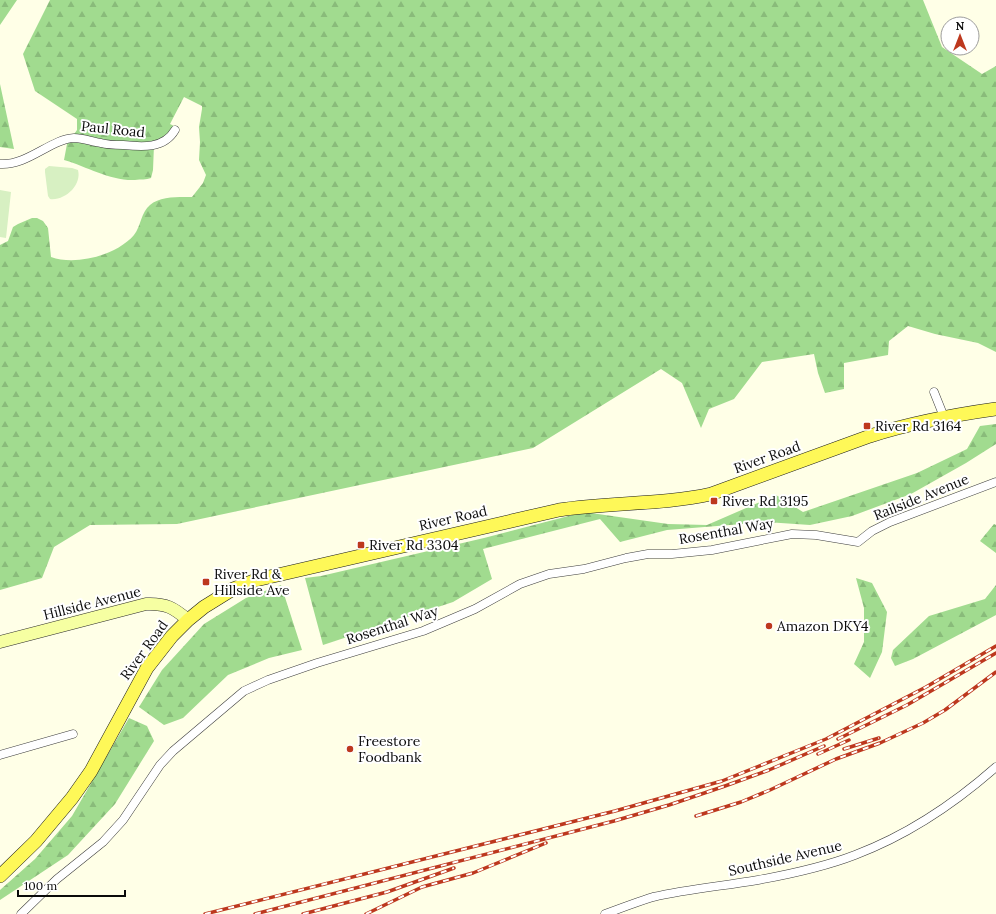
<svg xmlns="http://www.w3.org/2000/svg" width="996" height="914" viewBox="0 0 996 914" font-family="Lora,serif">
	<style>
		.forest { fill: url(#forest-firs) }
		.pitch { fill: #d7f0c2 }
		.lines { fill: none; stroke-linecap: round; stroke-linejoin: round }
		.street-casing { stroke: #3d3d3d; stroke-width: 9 }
		.secondary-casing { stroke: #2c2c2c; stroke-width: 13 }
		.primary-casing { stroke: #1b1b1b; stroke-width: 14 }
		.street { stroke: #fff; stroke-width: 8 }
		.secondary { stroke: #f6ffa2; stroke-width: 12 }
		.primary { stroke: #fef858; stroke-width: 13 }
		.rail-casing { stroke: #bd381e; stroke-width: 3.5 }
		.rail { stroke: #fff; stroke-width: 2; stroke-dasharray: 6; stroke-linecap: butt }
		.poi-dot { fill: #bd381e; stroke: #fff; stroke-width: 1.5 }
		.labels { text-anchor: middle; stroke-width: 4; stroke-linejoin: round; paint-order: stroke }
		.street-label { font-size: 14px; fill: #0a0a0a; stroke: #fff }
		.poi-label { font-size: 14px; fill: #0a0a0a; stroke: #fff; text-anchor: start }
	</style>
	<defs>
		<pattern id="forest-firs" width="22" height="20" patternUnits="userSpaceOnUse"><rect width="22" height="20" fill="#a1db8f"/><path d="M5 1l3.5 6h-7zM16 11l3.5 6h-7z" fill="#89bb7a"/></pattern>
	</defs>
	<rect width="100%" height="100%" fill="#ffffe7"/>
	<path class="forest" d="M0,0h17l-17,25z
		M50,0h873l19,47 40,27 14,-8v286l-18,-9 -43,-9 -27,-8 -19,15 -1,14 -44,8v26l-19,4 -7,-20 -4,-19 -52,8 -28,37 -25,10 -8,19 -19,-45 -21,-14 -128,79 -356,76 -87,1 -36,22 -12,31 -42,12v-345l8,-4 5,-14 5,-3 14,-6h5l6,3 5,7 3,29c25,9 66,-2 83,-22 7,-9 7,-23 16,-30 10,-9 29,-8 42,-8l11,-14 3,-8 -7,-15 1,-18 -1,-15 3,-18v-3l-18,-9 -14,27 8,4 -24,17 -1,25 -2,8c-5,2 -10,1 -16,2 -25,1 -47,-13 -71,-20l3,-16 10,-14v-11l-42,-28 -12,-37z
		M0,84l14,65 -14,-2z
		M996,424v20l-30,19 -55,31 -59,22 -42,9 -44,-3 -99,8 -47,12 -20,-23 -117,30 9,30 -39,23 -130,43 -18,-67 16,-2 163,-38 100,-26 84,12 39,1 69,-30 27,17 114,-39 50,-24 13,-23z
		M994,524l2,1v28l-16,-12z
		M856,578l16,5 15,29 -5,40 -12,26 -16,-14 10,-22v-34z
		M281,585l21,65 -33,8 -41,17 -45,43 -19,7 -25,-18 23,-37 42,-46 42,-26z
		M996,585v30l-83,44 -18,7 -4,-8 2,-8 36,-34 56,-17z
		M129,718l18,8 7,15 -39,63 -47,51 -68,45v-10l35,-31 37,-43z"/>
	<path class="pitch" d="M49,166l23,2 6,2c4,15 -13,31 -28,29l-2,-3 -3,-24v-3z
		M0,190l11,2 -5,46 -6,-1z"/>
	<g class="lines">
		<defs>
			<path id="street" d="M0,164c27,2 51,-25 74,-26 10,0 18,4 27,5 7,2 15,2 22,2 19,2 41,4 52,-15
				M934,392l10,25
				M0,755l73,-21
				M21,914l36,-35 46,-37 20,-22 37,-55 13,-14 71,-60 24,-11 49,-17 106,-32 52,-22 45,-25 29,-10 35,-5 42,-11 22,-4h24l40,-4 80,-16 24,1 42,7 14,-11 18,-9 106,-40
				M605,914c16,-6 32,-12 48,-17 35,-8 70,-11 105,-17 33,-6 66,-13 97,-25 53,-20 99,-51 141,-88"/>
			<path id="secondary" d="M0,642l146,-38c20,-1 28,4 42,16"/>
			<path id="primary" d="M0,876l36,-35 36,-43 19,-27 56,-103 25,-32 16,-16 16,-13 29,-18 23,-9 303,-70c51,-8 103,-5 152,-16l159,-58c41,-13 83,-21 126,-27"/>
		</defs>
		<use href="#street" class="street-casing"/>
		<use href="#secondary" class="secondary-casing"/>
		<use href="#primary" class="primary-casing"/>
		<use href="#street" class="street"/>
		<use href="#secondary" class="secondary"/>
		<use href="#primary" class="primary"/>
		<defs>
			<path id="rail" d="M838,739l69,-34 89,-52
				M844,749l35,-11
				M818,754l31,-14
				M696,816l45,-14 29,-12 66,-31 44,-16 43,-20 22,-13 51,-38
				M205,914l410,-103 107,-30 104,-42 100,-52 70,-41
				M255,914l359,-93 55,-16 56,-19 44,-16 55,-24
				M303,914l84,-22 67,-24
				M366,914l56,-27 51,-14 73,-30"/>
		</defs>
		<use href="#rail" class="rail-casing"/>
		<use href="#rail" class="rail"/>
	</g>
	<g class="poi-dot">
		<rect x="863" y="422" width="8" height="8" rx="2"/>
		<rect x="710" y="497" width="8" height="8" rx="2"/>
		<rect x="357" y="541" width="8" height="8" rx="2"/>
		<rect x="202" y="578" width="8" height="8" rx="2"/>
		<circle cx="769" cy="626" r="4"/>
		<circle cx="350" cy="749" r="4"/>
	</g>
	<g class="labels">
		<g class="street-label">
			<text transform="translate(113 129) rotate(6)" y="5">Paul Road</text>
			<text transform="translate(767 457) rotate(-20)" y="5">River Road</text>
			<text transform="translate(921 497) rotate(-22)" y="5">Railside Avenue</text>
			<text transform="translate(453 518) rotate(-13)" y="5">River Road</text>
			<text transform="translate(726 531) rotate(-10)" y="5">Rosenthal Way</text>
			<text transform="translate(92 603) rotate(-14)" y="5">Hillside Avenue</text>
			<text transform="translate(392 625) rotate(-18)" y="5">Rosenthal Way</text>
			<text transform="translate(144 650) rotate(-54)" y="5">River Road</text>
			<text transform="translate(785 858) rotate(-13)" y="5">Southside Avenue</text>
		</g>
		<g class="poi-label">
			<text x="875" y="431">River Rd 3164</text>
			<text x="722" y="506">River Rd 3195</text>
			<text x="369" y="550">River Rd 3304</text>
			<text x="214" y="579">River Rd &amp;<tspan x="214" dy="16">Hillside Ave</tspan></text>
			<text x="777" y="631">Amazon DKY4</text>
			<text x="358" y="746">Freestore<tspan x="358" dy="16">Foodbank</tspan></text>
		</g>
	</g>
	<g transform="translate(960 36)"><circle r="19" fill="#ffffff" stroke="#9d9d9d"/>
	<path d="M0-3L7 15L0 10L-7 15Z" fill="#bd381e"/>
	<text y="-6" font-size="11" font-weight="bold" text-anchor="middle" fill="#0a0a0a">N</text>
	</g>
	<path d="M18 890v6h107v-6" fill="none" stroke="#0a0a0a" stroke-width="2"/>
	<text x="24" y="890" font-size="12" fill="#0a0a0a" stroke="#ffffff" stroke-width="3" paint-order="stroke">100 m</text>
</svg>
